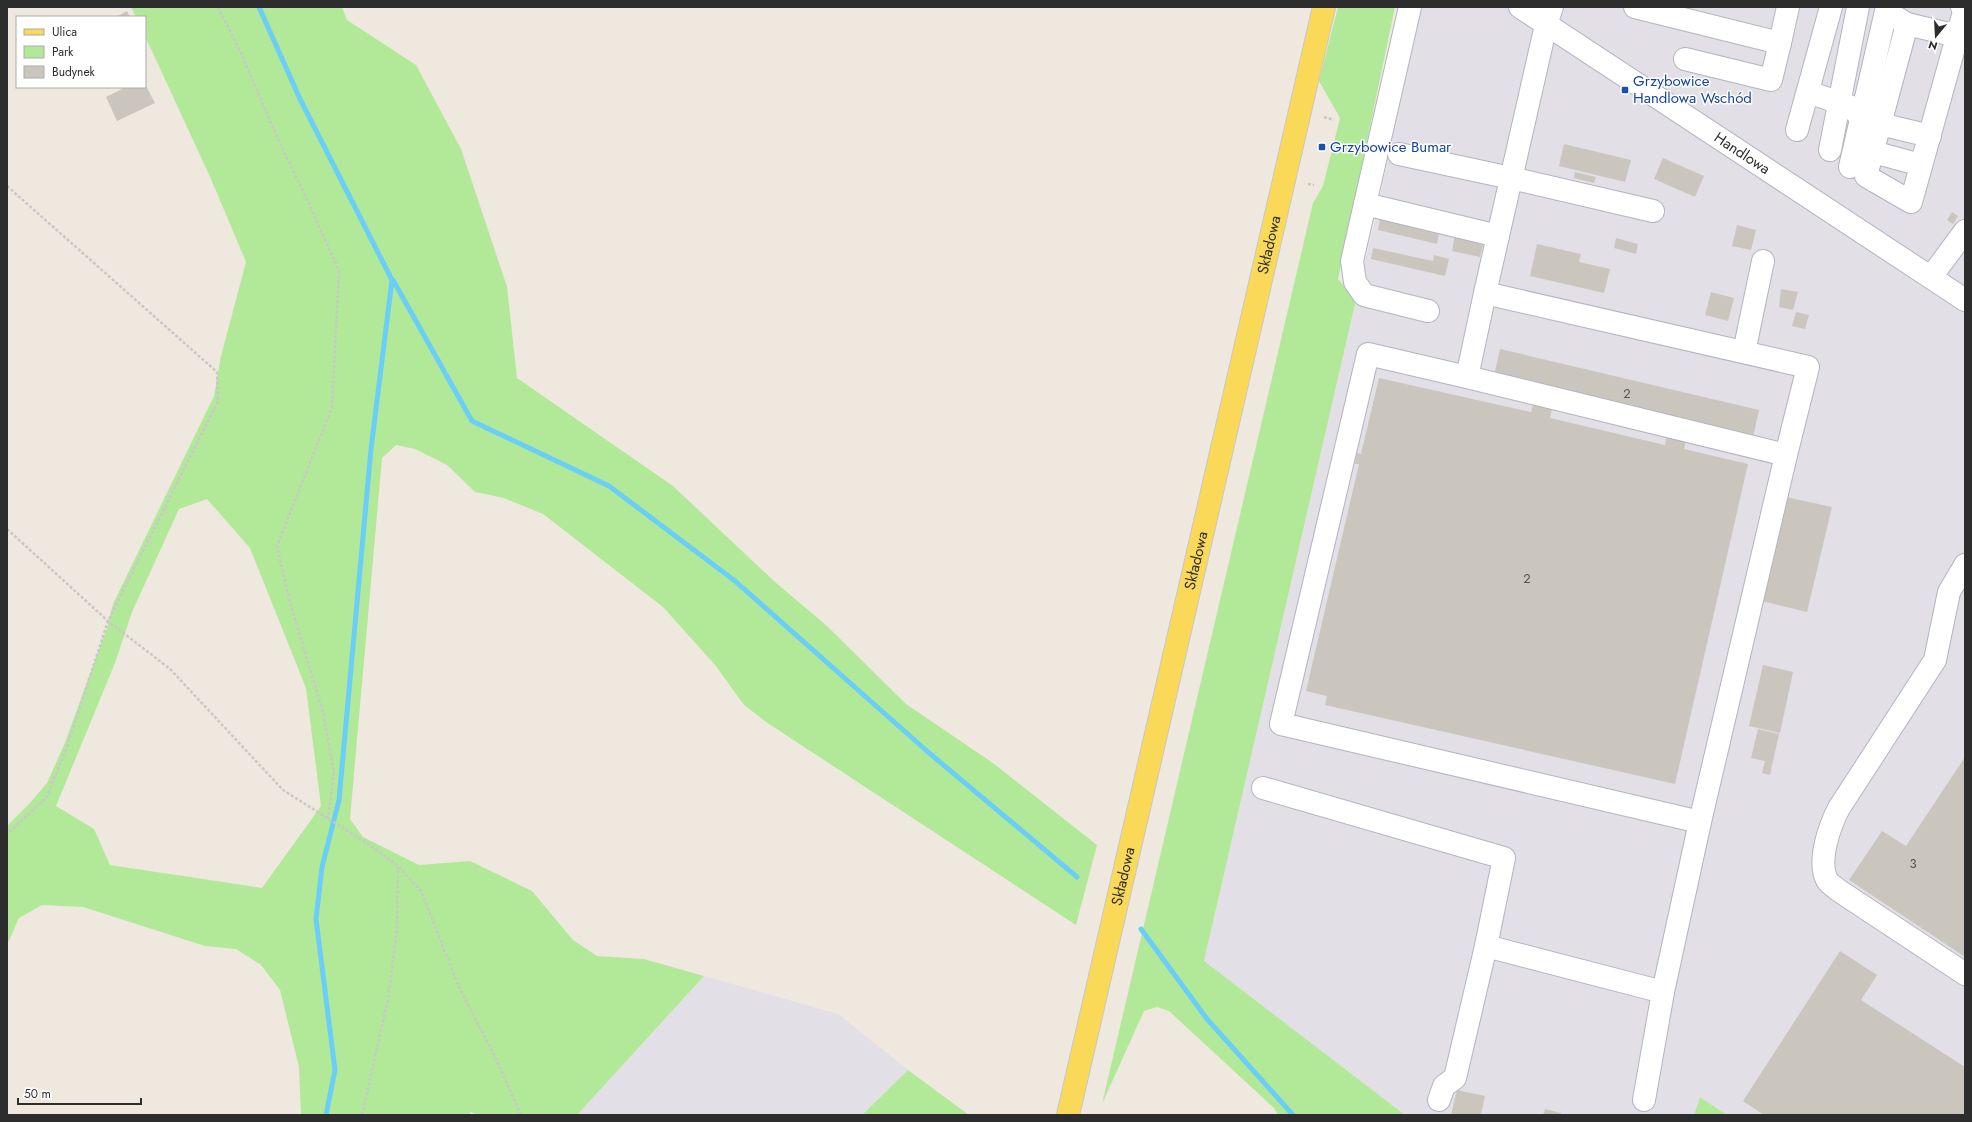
<svg xmlns="http://www.w3.org/2000/svg" width="1972" height="1122" viewBox="0 0 1972 1122" font-family="Jost,sans-serif">
	<style>
		.industrial { fill: #e2dfe7 }
		.green { fill: #b1e998; fill-rule: evenodd }
		.lines { fill: none; stroke-linecap: round; stroke-linejoin: round }
		.stream { stroke: #6bcef7; stroke-width: 5 }
		.building { fill: #cbc6bd }
		.minor-casing { stroke: #b2b4c1; stroke-width: 24 }
		.major-casing { stroke: #c8c8c8; stroke-width: 24 }
		.path { stroke: #c8c8c8; stroke-width: 2.5; stroke-dasharray: 3 2; stroke-linecap: butt }
		.minor { stroke: #fff; stroke-width: 22 }
		.major { stroke: #fad958; stroke-width: 22 }
		.transit-dot { fill: #1a4fb4; stroke: #fff; stroke-width: 1.5 }
		.labels { text-anchor: middle; stroke-width: 3; stroke-linejoin: round; paint-order: stroke }
		.number-label { font-size: 13px; fill: #545351 }
		.transit-label { font-size: 15px; fill: #164399; stroke: #fff; text-anchor: start }
		.street-label { font-size: 15px; fill: #2d2d2d; stroke: #fff }
	</style>
	<rect width="100%" height="100%" fill="#efe8de"/>
	<path class="industrial" d="M1419,7h88l163,106 295,195v807h-238l-27,-18 -6,18h-289l-201,-154 172,-746 37,-173z
		M1540,7h425v279z
		M704,976l134,38 70,56 -46,45h-285z"/>
	<path class="green" d="M131,7h211l5,13 69,45 45,84 46,138 10,91 156,108 102,96 52,44 79,78 87,59 104,82 -21,80 -307,-201 -25,-19 -28,-39 -53,-59 -120,-93 -39,-16 -29,-6 -28,-27 -32,-16 -19,-4 -14,13 -32,361 13,18 56,28 51,-4 62,30 41,49 24,16 47,3 60,17 -127,139h-100l-6,-3 -3,3h-167l-2,-48 -19,-77 -19,-25 -25,-16 -31,-3 -122,-39 -41,-2 -23,13 -12,27v-119l22,-22 18,-21 17,-38 44,-120 5,-21 101,-208 7,-40 25,-94 -35,-83 -66,-143v-19h-9zM207,499l43,49 56,140 15,118 -59,82 -152,-23 -16,-36 -38,-23 59,-143 17,-51 47,-103z
		M1338,7h57l-57,272 18,21 -152,661 201,154h-127l-4,-7 -105,-97 -12,-4 -13,4 -42,93 211,-901 10,-17 17,-68 -21,-37z
		M908,1070l61,45h-107z
		M1700,1097l27,18h-33z"/>
	<g class="lines">
		<path class="stream" d="M259,7l41,92 92,181 -21,169 -32,351 -17,67 -6,52 19,151 -9,45
			M393,280l79,141 137,65 126,95 193,171 149,125
			M1141,929l66,90 86,96"/>
	</g>
	<path class="building" d="M127,11l3,6h-14z
		M145,84l10,19 -38,18 -11,-24 20,-10h19z
		M1564,144l67,16 -6,22 -66,-16z
		M1663,158l41,18 -9,21 -41,-18z
		M1575,172l21,5 -2,6 -20,-5z
		M1952,212l6,4 -5,8 -6,-4z
		M1380,219l59,14 -2,11 -59,-14z
		M1737,225l19,5 -5,20 -19,-4z
		M1455,234l29,6 -4,17 -28,-6z
		M1616,238l22,6 -2,10 -22,-6z
		M1537,244l44,10 -2,8 31,7 -6,24 -74,-17z
		M1373,248l60,13 1,-6 15,4 -4,17 -74,-17z
		M1781,289l17,3 -5,18 -14,-3z
		M1711,292l23,6 -6,23 -23,-6z
		M1796,312l13,3 -4,14 -13,-3z
		M1500,349l259,61 -6,27 -259,-61z
		M1379,378l152,34 2,-8 19,4 -2,10 115,27 2,-10 19,5 -2,9 64,15 -73,320 -350,-79 2,-9 -21,-5 53,-227h-4l2,-11 4,1z
		M1786,497l46,10 -25,105 -45,-11z
		M1763,665l30,7 -13,61 -31,-7z
		M1758,729l21,5 -9,41 -8,-2 3,-12 -14,-3z
		M1965,757v200l-116,-77 33,-49 24,15z
		M1840,951l37,24 -16,25 104,67v48h-201l-21,-14z
		M1457,1090l28,6 -4,19h-30z
		M1545,1109l16,4v2h-18z"/>
	<g class="lines">
		<defs>
			<g id="minor">
				<path d="M1410,7l-45,197 133,32"/>
				<path id="s1" d="M1520,7l445,293"/>
				<path d="M1635,7l145,36 8,-36"/>
				<path d="M1957,36l-50,-12 -41,152 45,26 53,-190 -2,-5"/>
				<path d="M1685,59l86,21 9,-37"/>
				<path d="M1808,92l41,14 12,11 19,7 50,12"/>
				<path d="M1797,130l34,-123"/>
				<path d="M1830,150l28,-143"/>
				<path d="M1873,152l48,13"/>
				<path d="M1399,154l112,24 142,33"/>
				<path d="M1850,167l36,-156 21,13"/>
				<path d="M1365,204l-13,57 3,21 9,13 64,16"/>
				<path d="M1931,277l34,-46"/>
				<path d="M1485,293l-18,84 319,78 22,-88 -323,-74 61,-268 6,-18"/>
				<path d="M1744,352l19,-91"/>
				<path d="M1467,377l-99,-23 -87,370 419,98 86,-367"/>
				<path d="M1965,565l-16,27 -14,68 -96,148c-9,17 -22,53 -12,72 2,4 8,7 11,10l127,84"/>
				<path d="M1263,788l241,70 -18,88"/>
				<path d="M1439,1100l5,-14 11,-8 31,-132 177,46"/>
				<path d="M1644,1100l19,-108 37,-170"/>
			</g>
			<g id="major">
				<path id="s2" d="M1068,1115l256,-1108"/>
			</g>
		</defs>
		<use href="#minor" class="minor-casing"/>
		<use href="#major" class="major-casing"/>
		<path class="path" d="M218,7l21,42 38,88 29,60 33,74 -7,136 -55,139 13,56 33,110 11,61 -6,46
			M1324,117l10,3
			M1308,184l6,1
			M7,186l210,186 1,29 -110,220 -42,129 -20,48 -39,36
			M7,529l101,92 62,48 113,121 90,57 25,19 23,25 37,94 38,74 25,56
			M362,1115l26,-116 9,-69 1,-63"/>
		<use href="#minor" class="minor"/>
		<use href="#major" class="major"/>
	</g>
	<g class="transit-dot">
		<rect x="1621" y="86" width="8" height="8" rx="2"/>
		<rect x="1318" y="143" width="8" height="8" rx="2"/>
	</g>
	<g class="labels">
		<g class="number-label">
			<text x="1627" y="398">2</text>
			<text x="1527" y="583">2</text>
			<text x="1913" y="868">3</text>
		</g>
		<g class="transit-label">
			<text x="1633" y="86">Grzybowice<tspan x="1633" dy="17">Handlowa Wschód</tspan></text>
			<text x="1330" y="152">Grzybowice Bumar</text>
		</g>
		<g class="street-label">
			<text dy="5" stroke="none"><textPath href="#s1" startOffset="266">Handlowa</textPath></text>
			<text dy="5" stroke="none"><textPath href="#s2" startOffset="893">Składowa</textPath></text>
			<text dy="5" stroke="none"><textPath href="#s2" startOffset="569">Składowa</textPath></text>
			<text dy="5" stroke="none"><textPath href="#s2" startOffset="245">Składowa</textPath></text>
		</g>
	</g>
	<rect width="1972" height="1122" fill="none" stroke="#2d2d2d" stroke-width="16"/>
	<rect x="16" y="16" width="130" height="72" fill="#ffffff" stroke="#ababab"/>
	<rect x="24" y="29" width="20" height="6" fill="#fad958" stroke="#ababab"/>
	<text x="52" y="36" font-size="12" fill="#2d2d2d">Ulica</text>
	<rect x="24" y="46" width="20" height="12" fill="#b1e998" stroke="#ababab"/>
	<text x="52" y="56" font-size="12" fill="#2d2d2d">Park</text>
	<rect x="24" y="66" width="20" height="12" fill="#cbc6bd" stroke="#ababab"/>
	<text x="52" y="76" font-size="12" fill="#2d2d2d">Budynek</text>
	<g transform="translate(1936 36) rotate(198)" stroke="#ffffff" stroke-width="3" paint-order="stroke">
	<path d="M0-3L7 15L0 10L-7 15Z" fill="#2d2d2d"/>
	<text y="-6" font-size="11" font-weight="bold" text-anchor="middle" fill="#2d2d2d">N</text>
	</g>
	<path d="M18 1098v6h123v-6" fill="none" stroke="#2d2d2d" stroke-width="2"/>
	<text x="24" y="1098" font-size="12" fill="#2d2d2d" stroke="#ffffff" stroke-width="3" paint-order="stroke">50 m</text>
</svg>
